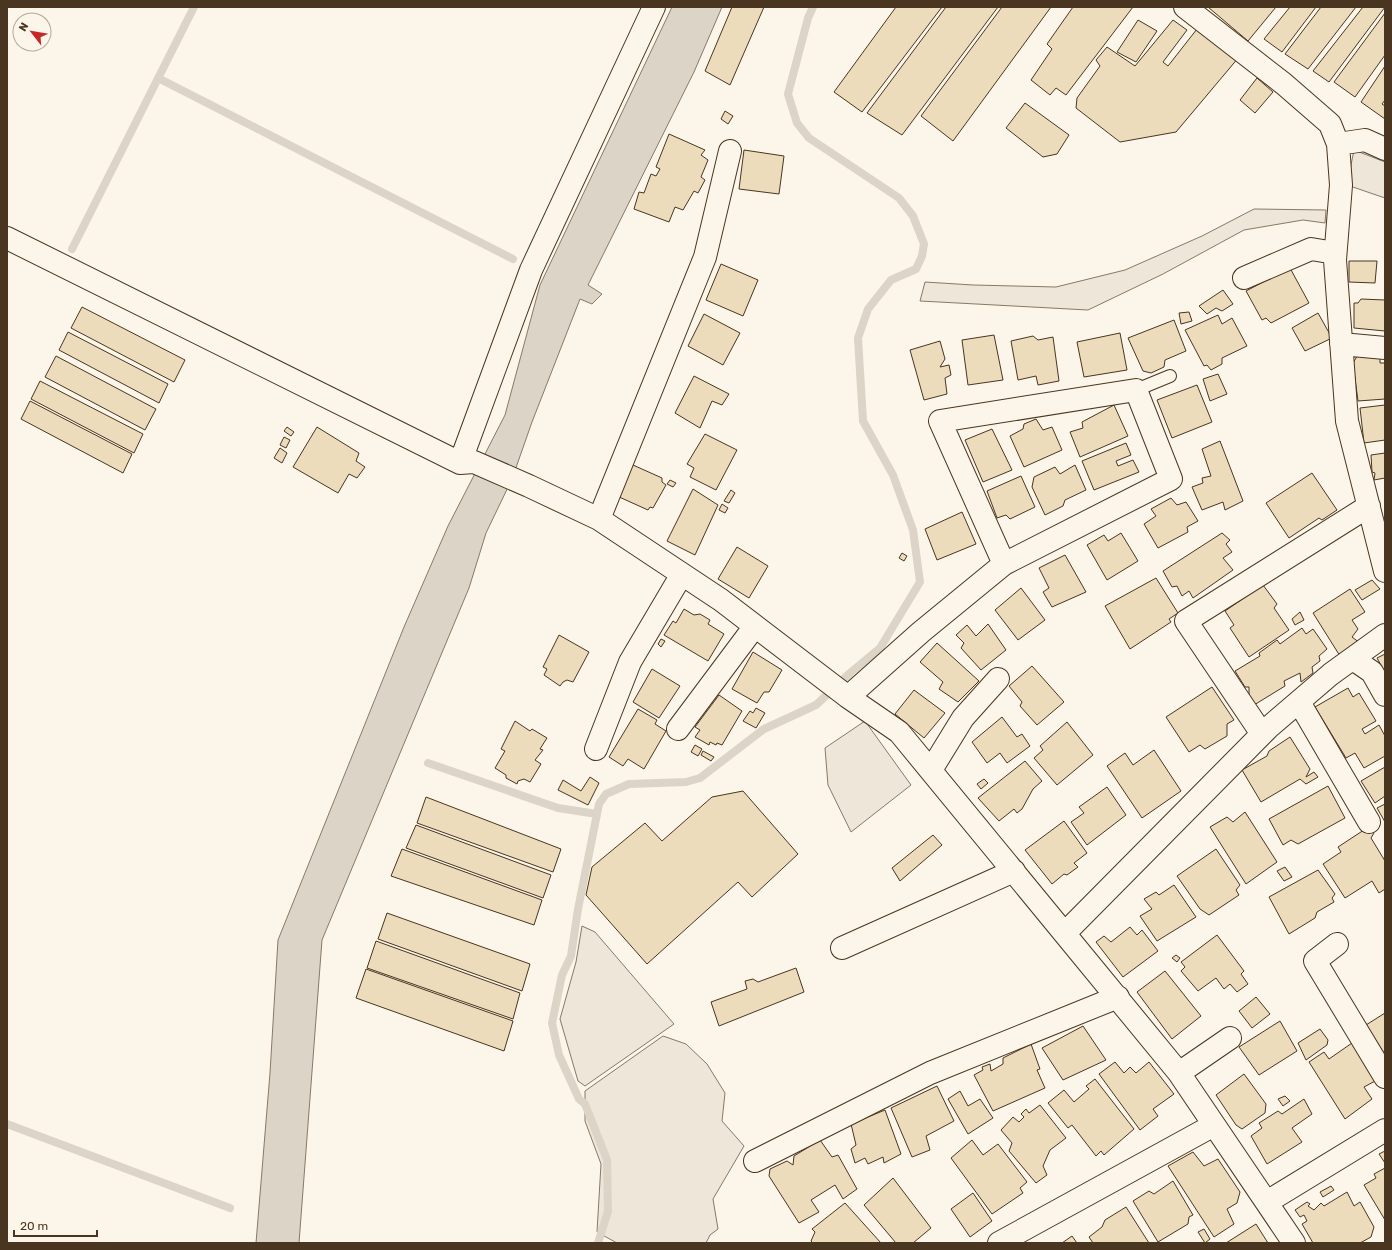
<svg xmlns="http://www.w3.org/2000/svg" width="1392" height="1250" viewBox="0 0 1392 1250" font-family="Rubik,sans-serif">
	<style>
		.green { fill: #ede6d9; stroke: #887966 }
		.water { fill: #dcd4c6; stroke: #887966 }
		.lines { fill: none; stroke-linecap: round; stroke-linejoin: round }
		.stream { stroke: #dcd4c6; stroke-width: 8 }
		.building { fill: #ecdcbc; stroke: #4a3520 }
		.lane-casing { stroke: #4a3520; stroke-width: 14 }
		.street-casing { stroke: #4a3520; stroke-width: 24 }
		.lane { stroke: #fbf6e9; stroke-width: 12 }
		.street { stroke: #fbf6e9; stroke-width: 22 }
	</style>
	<rect width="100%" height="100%" fill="#fbf6e9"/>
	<path class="green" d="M1354,150l31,12v36l-38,-13z
		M1254,209l72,1 -1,13 -22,-3 -59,10 -81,44 -75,36 -168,-9 5,-19 48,3 83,2 69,-17 77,-34z
		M865,721l46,64 -60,47 -23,-47 -3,-37z
		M582,926l13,6 79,92 -89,62 -7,-5 -18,-62 16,-57z
		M663,1036l23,8 21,20 18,29 -3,28 22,25 -31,53 5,30 -8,6 -4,8h-89l-20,-11 4,-68 -16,-43v-30z"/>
	<path class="water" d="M672,7h50l-28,65 -106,213 14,9 -10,10 -12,-5 -48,123 -20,57 -26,54 -17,55 -147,352 -23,303h-43l14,-170 8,-133 126,-313 44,-101 57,-111 35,-130z"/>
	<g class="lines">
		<path class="stream" d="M158,78l355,181
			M72,249l122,-242
			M428,763l130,45 39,6
			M7,1124l223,84
			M598,1243l10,-32 -1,-51 -22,-56 -6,-5 -20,-44 -7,-32 10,-48 9,-19 7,-47 21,-105 7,-10 23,-10 57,-2 14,-4 64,-49 52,-24 34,-32 30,-25 40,-66 -7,-52 -20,-55 -30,-54 -5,-83 10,-29 23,-29 25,-11 6,-13 2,-12 -11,-28 -14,-18 -90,-60 -12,-15 -9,-29 20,-76 5,-11"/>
	</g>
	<path class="building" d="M732,7h32l-34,78 -25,-14z
		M896,7h46l-80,105 -28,-20z
		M946,7h52l-96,128 -35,-22z
		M1002,7h49l-98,134 -32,-25z
		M1073,7h60l-67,88 -10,-7 -6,7 -19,-15 21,-31 -5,-5z
		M1208,7h68l-28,34z
		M1290,7h26l-34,45 -18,-13z
		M1321,7h35l-48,62 -23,-15z
		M1363,7h22l-56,75 -16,-11z
		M1385,13v42l-30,42 -21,-15z
		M1138,20l19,11 -21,31 -19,-10z
		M1173,20l14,10 -24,32 5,4 29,-37 42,28 -63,75 -56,10 -44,-34 1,-10 23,-32 -4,-6 11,-13 28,19z
		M1385,66v34l-3,4 3,2v13l-24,-17z
		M1257,78l16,14 -18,21 -15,-13z
		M1025,103l44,32 -12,19 -14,3 -37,-29z
		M725,111l8,5 -5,8 -7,-5z
		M669,134l36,16 -4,5 7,5 -7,17 4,3 -7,13 -4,-2 -11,19 -8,-3 -6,15 -35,-13 5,-17 5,1 7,-19 5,2 4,-7 -4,-2z
		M744,150l40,6 -5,38 -40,-5z
		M1349,261h28l-2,22 -26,-1z
		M721,264l37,16 -15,36 -37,-16z
		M1290,268l19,35 -38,20 -5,-5 -4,2 -16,-29z
		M1223,290l10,14 -11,7 -6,-3 -9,6 -8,-8z
		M1361,299l24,1v31l-31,-3v-25h4z
		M82,307l103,53 -11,22 -103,-54z
		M1189,312l3,9 -11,3 -2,-11z
		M1318,313l14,25 -27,13 -13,-23z
		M704,314l36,19 -17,32 -35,-19z
		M1218,315l4,9 10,-6 15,28 -25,12v6l-11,6 -4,-5 -3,1 -19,-36z
		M1174,320l12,31 -21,9 -1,7 -13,6 -8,-2 -15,-33z
		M68,332l100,52 -9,19 -100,-53z
		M1120,333l7,37 -43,7 -7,-35z
		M994,335l9,45 -35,5 -6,-45z
		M1033,336l5,4 15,-3 6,44 -21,4 -2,-9 -18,4 -7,-39z
		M940,341l5,18 -5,8 9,-2 2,10 -6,3 2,16 -23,6 -14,-50z
		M1359,353l21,1v9h5v36l-27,2 -5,-38z
		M56,356l100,53 -11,21 -100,-53z
		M1218,374l9,20 -17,7 -7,-22z
		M694,376l35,18 -7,11 -10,-4 -12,27 -25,-15z
		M40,381l103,53 -9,19 -103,-54z
		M1197,385l15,37 -40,16 -15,-38z
		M30,401l102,53 -9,19 -102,-54z
		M1114,405l14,31 -48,21 -10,-25 13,-4 -1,-6z
		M1385,405v35l-21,3 -4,-35z
		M1036,419l7,11 9,-3 10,23 -38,17 -14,-31 13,-7 1,-5z
		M287,427l7,5 -3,4 -7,-5z
		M317,427l42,26 -3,8 9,6 -8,11 -8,-4 -11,19 -45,-26z
		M992,429l20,41 -29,12 -18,-42z
		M705,434l32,16 -21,40 -26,-13 4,-9 -7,-4z
		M284,437l6,3 -4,8 -6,-3z
		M1220,441l23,60 -18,9 -2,-8 -21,8 -10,-23 11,-4 -1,-5 9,-2 -9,-27z
		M1126,443l5,12 -15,6 2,5 15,-6 6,12 -45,18 -12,-29z
		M280,448l7,5 -5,10 -8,-5z
		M1385,453v25l-11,2 1,-7 -3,-1 -1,-17z
		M633,465l29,13v4l4,3 -13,23 -3,-1 -2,3 -31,-14z
		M1075,465l11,25 -21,10 -2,6 -18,9 -13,-28 2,-10 21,-10 5,7z
		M1312,473l25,37 -15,10 -3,-2 -30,20 -23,-35z
		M1021,476l14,31 -25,12 -4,-4 -9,3 -10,-27z
		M670,480l6,3 -3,4 -6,-3z
		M693,489l25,16 -23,50 -28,-14z
		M731,490l4,3 -6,10 -5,-2z
		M1171,498l6,7 9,-3 12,19 -11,6 1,5 -30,16 -14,-24 12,-8 -5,-7z
		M722,504l6,4 -3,5 -6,-3z
		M962,512l14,32 -39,16 -12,-31z
		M1121,533l17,28 -31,19 -20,-35 17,-10 4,6z
		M1222,533l8,7 -4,4 6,8 -9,6 10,12 -40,28 -4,-7 -7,5 -5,-10 -5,1 -9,-16z
		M737,547l31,19 -19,32 -31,-19z
		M902,553l5,3 -3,5 -5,-3z
		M1065,555l21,37 -34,15 -9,-15 6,-4 -10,-20z
		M1156,578l22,35 -9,6 2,3 -41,27 -25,-43z
		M1372,580l8,9 -18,11 -7,-10z
		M1263,585l14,19 -3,4 15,22 -40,27 -19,-29 4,-3 -9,-14z
		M1021,588l24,32 -27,20 -23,-30z
		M1350,589l15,23 -13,8 6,9 -6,8 8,6 -20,13 -27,-43z
		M684,609l10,6 6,-1 10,6 -2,4 16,10 -16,27 -44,-26 9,-14 3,2z
		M1300,612l4,8 -9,5 -3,-6z
		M988,624l18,26 -25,20 -20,-22 3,-5 -8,-8 11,-10 9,11z
		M1302,628l4,6 7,-5 14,20 -8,7 1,5 -8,6 1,6 -12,9 -1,-9 -16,8 1,5 -31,19 -5,-9v-9h-4l-10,-16 25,-15 -1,-3 18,-13 3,4z
		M559,635l30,17 -16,30 -6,-2 -4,2 -3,4 -16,-11 3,-6 -4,-2z
		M661,639l4,2 -4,6 -3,-3z
		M937,643l42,38 -21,21 -19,-13 4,-7 -23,-20z
		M753,652l29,18 -13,22h-5l-7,11 -25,-14z
		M1385,654v19l-8,-15z
		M1032,666l32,36 -27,23 -17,-19 2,-4 -13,-16z
		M652,669l28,17 -21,32 -26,-16z
		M1212,687l22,33 -7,4v12l-22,13 -5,-4 -11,7 -23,-35z
		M1348,688l5,9 6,-4 17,28 -14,8 3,5 14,-9 6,11v20l-21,12 -9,-15 -9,5 -31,-51z
		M914,690l31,23 -21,25 -29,-24z
		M719,695l23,16 -20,34 -5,-2 -1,2 -6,-3 -1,3 -14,-8 5,-7 -5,-3z
		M756,708l9,5 -9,15 -13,-7 7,-10 3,2z
		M638,709l19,11 -2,4 11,7 -22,38 -16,-10 -5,7 -14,-9z
		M1002,717l15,20 5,-3 8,12 -23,17 -7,-10 -13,10 -15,-21z
		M515,721l15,10 2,-2 15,9 -7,11 3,1 -8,10 6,4 -11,18 -6,-3 -6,2 -1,3 -11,-6v-3l-11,-7 10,-17 -4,-2z
		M1067,722l26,33 -36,30 -23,-27 9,-8 -3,-4z
		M1290,737l20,32 -4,8 8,-5 4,5 -12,7 -6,-5 -39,23 -19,-32 25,-14 2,-5z
		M695,745l7,4 -4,7 -7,-4z
		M1154,750l27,41 -39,27 -35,-52 18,-13 8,12z
		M703,751l11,6 -3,4 -10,-6z
		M1025,761l17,20 -9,8 -11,20 -5,4 -3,-4 -15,12 -21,-23z
		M1385,767v29l-10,7 -14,-22z
		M590,777l9,6 -11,22 -30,-15 5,-10 18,11z
		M984,779l4,4 -7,6 -4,-5z
		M1328,786l17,32 -47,26 -7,-4 -8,5 -14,-26z
		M1107,787l19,28 -39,30 -16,-23 13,-9 -5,-6z
		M743,791l55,63 -46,43 -14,-15 -91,82 -61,-69 6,-28 53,-44 17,18 50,-44z
		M426,797l135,52 -8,23 -136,-49z
		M1385,804v18l-8,-14z
		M1245,812l32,50 -31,22 -36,-57 17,-10 6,5z
		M1064,821l23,32 -13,10 4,4 -11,8 -3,-1 -12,10 -27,-34z
		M416,825l135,50 -8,23 -137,-50z
		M1370,826l4,7 -3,5 14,23v28l-6,4 -7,-12 -27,17 -22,-34 18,-12 -3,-5z
		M933,835l9,10 -42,36 -8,-13z
		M402,849l140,51 -8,25 -143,-49z
		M1216,849l24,36 -4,5 3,5 -30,20 -9,-6 -23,-33z
		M1285,867l7,10 -8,4 -7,-10z
		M1318,870l17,24 -3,4 2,4 -17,10 -2,6 -26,16 -20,-37z
		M1174,885l22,32 -39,24 -17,-25 12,-7 -8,-10 12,-7 3,3z
		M387,913l143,51 -8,27 -144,-52z
		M1130,927l7,8 5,-5 16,21 -35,26 -27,-35 8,-6 7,6z
		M1217,935l27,36 -3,3 7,10 -11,8 -7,-8 -6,5 -8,-11 -18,13 -17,-20 4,-4 -4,-5z
		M376,941l144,52 -7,26 -146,-51z
		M1176,955l4,3 -3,4 -5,-4z
		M796,968l8,24 -85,34 -8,-24 36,-13 -2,-8 8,-2 5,3z
		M366,969l147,52 -9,30 -148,-53z
		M1165,971l36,45 -29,23 -35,-47z
		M1256,997l14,17 -18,14 -13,-17z
		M1385,1013v42l-19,-30z
		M1280,1021l17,30 -38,24 -20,-28z
		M1083,1026l23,34 -43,20 -21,-32z
		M1320,1029l8,11 -1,5 -21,15 -8,-17z
		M1352,1043l25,37 -13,7 8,12 -27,20 -36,-57 15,-10 5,7z
		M1031,1044l9,25 -3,1 8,18 -52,23 -19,-36 9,-5 -1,-3 8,-3 1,7 12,-7v-6z
		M1115,1062l9,11 6,-6 6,6 13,-11 25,32 -21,15 5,7 -18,14 -41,-56z
		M1244,1074l22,30 -1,9 -23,16 -6,-4 -20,-30z
		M1095,1079l39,50 -30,26 -3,-4 -5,5 -24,-31 -4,3 -20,-25 16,-13 10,12 15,-13 -3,-3z
		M937,1086l17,35 -28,15 4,14 -18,7 -21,-49z
		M960,1091l8,15 12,-7 13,19 -25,16 -20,-35z
		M1285,1096l5,5 -7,5 -5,-7z
		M1304,1099l8,15 -20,14 10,14 -35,22 -16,-28 11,-8 -3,-5 19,-12 4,3z
		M1040,1105l26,33 -16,12 -7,16 4,9 -11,8 -27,-32 3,-8 -11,-13 12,-13 6,5 5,-5 -3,-3 5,-5 3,4z
		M885,1110l16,44 -17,9 -1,-6 -15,7 -3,-6 -10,5 -4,-14 5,-4 -5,-21z
		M820,1140l12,17 6,-2 19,34 -14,10 -8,-14 -24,15 8,12 -20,11 -30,-47 1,-7 17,-8 6,4 1,-9z
		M972,1140l11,15 15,-11 29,38 -7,6 3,5 -31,21 -41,-56z
		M1385,1151v12l-6,-9z
		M1193,1152l11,14 14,-7 22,33 -3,11 -10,6 7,15 -20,13 -46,-71z
		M1385,1168v52l-21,-35 12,-7 -2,-4z
		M893,1178l38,50 -18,15h-17l-32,-38z
		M1173,1181l20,34 -4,2 -1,7 -30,18 -25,-41 16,-10 5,3z
		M1331,1186l3,4 -11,7 -3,-5z
		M1347,1192l7,14 6,-4 14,25 -3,10 -11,6h-47l-11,-19 5,-3 -3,-6 -4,2 -5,-7 12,-8 3,2 -2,2 6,4 7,-7 3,3z
		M973,1193l19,28 -22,16 -19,-28z
		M845,1203l36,40h-68l-2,-2 4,-9 -3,-3z
		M1126,1207l23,36h-56l-4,-6 13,-10 3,-7z
		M1256,1224l12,19h-42z
		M1204,1229l6,10 -5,4 -7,-11z
		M1072,1236l5,7h-15z"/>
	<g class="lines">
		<defs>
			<path id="lane" d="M1136,390l34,-14"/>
			<path id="street" d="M1185,7l99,77 46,40 8,20 3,41 -6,75 12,161 38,150
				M1338,144l27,-4 20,9
				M7,238l453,225 14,-1 55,24 70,33 122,81 127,97 51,35 280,341 115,170
				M1244,278l67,-29 24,4
				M1341,344l44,4
				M460,463l71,-193 123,-263
				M599,519l106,-262 25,-106
				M1353,659l19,13 13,23
				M848,697l73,-65 83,-68 167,-85 -35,-89 -196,31 64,143
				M1299,702l70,120
				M678,729l77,-103
				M1262,734l-76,-113 183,-115
				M596,749l34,-87 52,-88
				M931,770l32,-52 35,-39
				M1065,933l203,-205 63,-54 54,-39
				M1337,944l-22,17 70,116
				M842,948l172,-77
				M1179,1073l51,-35
				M755,1161l175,-88 188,-76
				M1267,1202l118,-72
				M999,1243l215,-118"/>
		</defs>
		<use href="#lane" class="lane-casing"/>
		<use href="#street" class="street-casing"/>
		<use href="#lane" class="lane"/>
		<use href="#street" class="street"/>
	</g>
	<rect width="1392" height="1250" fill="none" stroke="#4a3520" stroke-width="16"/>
	<g transform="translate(32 32) rotate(301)"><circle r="19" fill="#fbf6e9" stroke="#b4a999"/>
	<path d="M0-3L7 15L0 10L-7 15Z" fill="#c62828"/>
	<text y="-6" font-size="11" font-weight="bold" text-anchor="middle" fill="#4a3520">N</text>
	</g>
	<path d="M14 1230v6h83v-6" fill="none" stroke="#4a3520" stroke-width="2"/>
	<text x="20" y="1230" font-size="12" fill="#4a3520" stroke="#fbf6e9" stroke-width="3" paint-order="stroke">20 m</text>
</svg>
